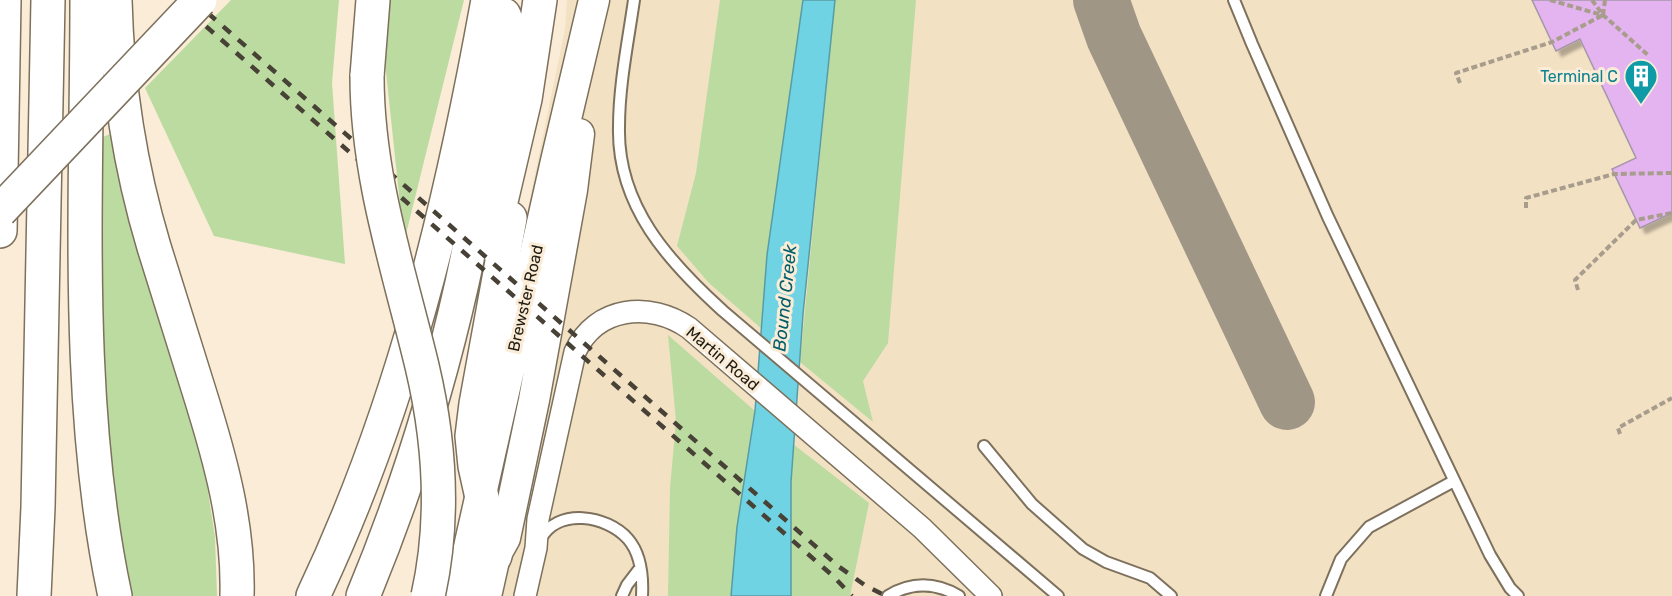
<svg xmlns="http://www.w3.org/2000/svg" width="1672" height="596" viewBox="0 0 1672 596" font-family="Rubik,sans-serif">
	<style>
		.built { fill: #f3e1c4 }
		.green { fill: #bbdba1 }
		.water { fill: #6fd3e3; stroke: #579ca5; stroke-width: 1.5 }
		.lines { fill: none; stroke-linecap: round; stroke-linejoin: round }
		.taxiway { stroke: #a09686; stroke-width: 56 }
		.building { fill: #e3b4f0; stroke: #a596a9; stroke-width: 1.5; filter: url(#shadow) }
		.lane-casing { stroke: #7d715d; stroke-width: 14 }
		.street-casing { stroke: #7d715d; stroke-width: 24 }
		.secondary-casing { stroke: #7d715d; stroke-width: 33 }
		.highway-casing { stroke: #7d715d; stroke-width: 36 }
		.path { stroke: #a89d8d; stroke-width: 4; stroke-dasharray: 6 3; stroke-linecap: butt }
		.lane { stroke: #fff; stroke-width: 10 }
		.street { stroke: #fff; stroke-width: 21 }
		.secondary { stroke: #fff; stroke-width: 30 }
		.highway { stroke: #fff; stroke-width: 33 }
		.rail { stroke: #474136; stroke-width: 4.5; stroke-dasharray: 10 10; stroke-linecap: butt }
		.highway-bridge-casing { stroke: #7d715d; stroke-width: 36; stroke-linecap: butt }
		.highway-bridge { stroke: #fff; stroke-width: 33 }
		.labels { text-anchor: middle; stroke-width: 6; stroke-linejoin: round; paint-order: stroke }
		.culture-label { font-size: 16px; fill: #0d838f; stroke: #faecd6; text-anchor: end }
		.street-label { font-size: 16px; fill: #201c14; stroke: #faecd6 }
		.water-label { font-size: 18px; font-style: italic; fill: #035e6a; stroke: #faecd6 }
	</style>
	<defs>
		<filter id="shadow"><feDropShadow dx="5.5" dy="5.5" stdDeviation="1.5" flood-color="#0004"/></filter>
	</defs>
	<rect width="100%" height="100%" fill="#faecd6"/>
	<path class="built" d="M567,0h1105v596h-1227l37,-165 83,-402z"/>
	<path class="green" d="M231,0h108l-7,83 13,181 -131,-28 -69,-148z
		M389,0h75l-60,242 -22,-208z
		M720,0h83l-36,255 -5,74 -53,-46 -32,-37 19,-73z
		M835,0h81l-28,343 -25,38 10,41 -73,-60z
		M110,134l12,62 69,227 15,56 9,58 2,59h-86c-19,-76 -23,-156 -27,-234 -3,-75 -5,-149 -6,-223z
		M668,335l87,76 -18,116 -6,69h-63l2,-108 6,-67z
		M793,444l76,59 -19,93h-59v-114z"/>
	<path class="water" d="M803,0h32l-32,314 -12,168v114h-60l6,-69 18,-116 12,-156z"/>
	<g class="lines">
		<path class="taxiway" d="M1101,0l13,37 173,365"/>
	</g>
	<path class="building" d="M1532,0h140v213l-32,15 -28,-59 24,-11 -56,-119 -24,12z"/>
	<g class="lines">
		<defs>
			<path id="lane" d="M634,0c-6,42 -15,85 -15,127 -2,79 50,135 104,184l335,285
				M1234,0l18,44 76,173 162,338 20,33 8,8
				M984,446l48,58 51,45 23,13 44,16 21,18
				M540,540c17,-33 67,-25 88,-1 13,15 15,38 14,57
				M622,596l5,-11 13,-17
				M888,596c23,-14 47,-14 71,0
				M1326,596l15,-37 28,-32 85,-46"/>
			<path id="street" d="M525,596l11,-48 2,-29 37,-167c21,-46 75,-51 114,-24l233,200 69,68"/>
			<path id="secondary" d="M458,596l98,-435 38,-161
				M486,596l9,-40 10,-18 29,-138 38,-210 7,-56"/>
			<path id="highway" d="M87,0c0,196 -13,404 28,596
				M115,0c2,83 15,167 39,247 15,48 30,96 45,144 21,67 40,134 38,205
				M367,76l6,-76
				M0,231l4,-231
				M491,244l34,-145 15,-99
				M495,556l-20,-90 -3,-30 4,-32 34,-186
				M34,596l4,-89 10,-507
				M313,596c90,-189 138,-391 175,-596
				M363,596c42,-101 75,-206 99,-313 19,-85 30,-173 45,-260l-3,-8"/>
		</defs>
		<use href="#lane" class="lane-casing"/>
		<use href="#street" class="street-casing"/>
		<use href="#secondary" class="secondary-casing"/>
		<use href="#highway" class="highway-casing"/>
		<path class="path" d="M1550,0l52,15
			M1592,0l11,15 46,41
			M1603,15l2,-15
			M1460,83l-4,-10 96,-31 51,-27
			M1526,208v-10l88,-24 58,-1
			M1578,290l-3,-10 61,-60 36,-7
			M1620,434l-2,-6 54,-30"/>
		<use href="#lane" class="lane"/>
		<use href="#street" class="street"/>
		<use href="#secondary" class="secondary"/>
		<use href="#highway" class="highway"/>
		<path class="rail" d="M176,0l657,576 19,20
			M193,0l645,566 28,20 20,10"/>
		<defs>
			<path id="highway-bridge" d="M367,76c0,101 32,194 55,290 18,76 23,154 6,230
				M0,211l200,-211"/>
		</defs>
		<use href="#highway-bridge" class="highway-bridge-casing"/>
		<use href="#highway-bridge" class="highway-bridge"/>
	</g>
	<defs>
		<symbol id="building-pin" viewBox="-11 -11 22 30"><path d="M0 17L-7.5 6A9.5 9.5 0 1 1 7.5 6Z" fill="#0f9aa8" stroke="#faecd6"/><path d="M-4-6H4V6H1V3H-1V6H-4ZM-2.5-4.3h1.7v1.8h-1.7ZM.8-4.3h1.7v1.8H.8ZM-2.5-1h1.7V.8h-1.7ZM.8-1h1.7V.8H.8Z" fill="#fff"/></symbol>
	</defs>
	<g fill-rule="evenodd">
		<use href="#building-pin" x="1622" y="57" width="38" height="52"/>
	</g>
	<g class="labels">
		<g class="culture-label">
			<text x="1618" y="82">Terminal C</text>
		</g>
		<g class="street-label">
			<text transform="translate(525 298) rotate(-77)" y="6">Brewster Road</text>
			<text transform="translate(723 358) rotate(40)" y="6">Martin Road</text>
		</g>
		<g class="water-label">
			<text transform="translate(785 298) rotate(-84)" y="6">Bound Creek</text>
		</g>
	</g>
</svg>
